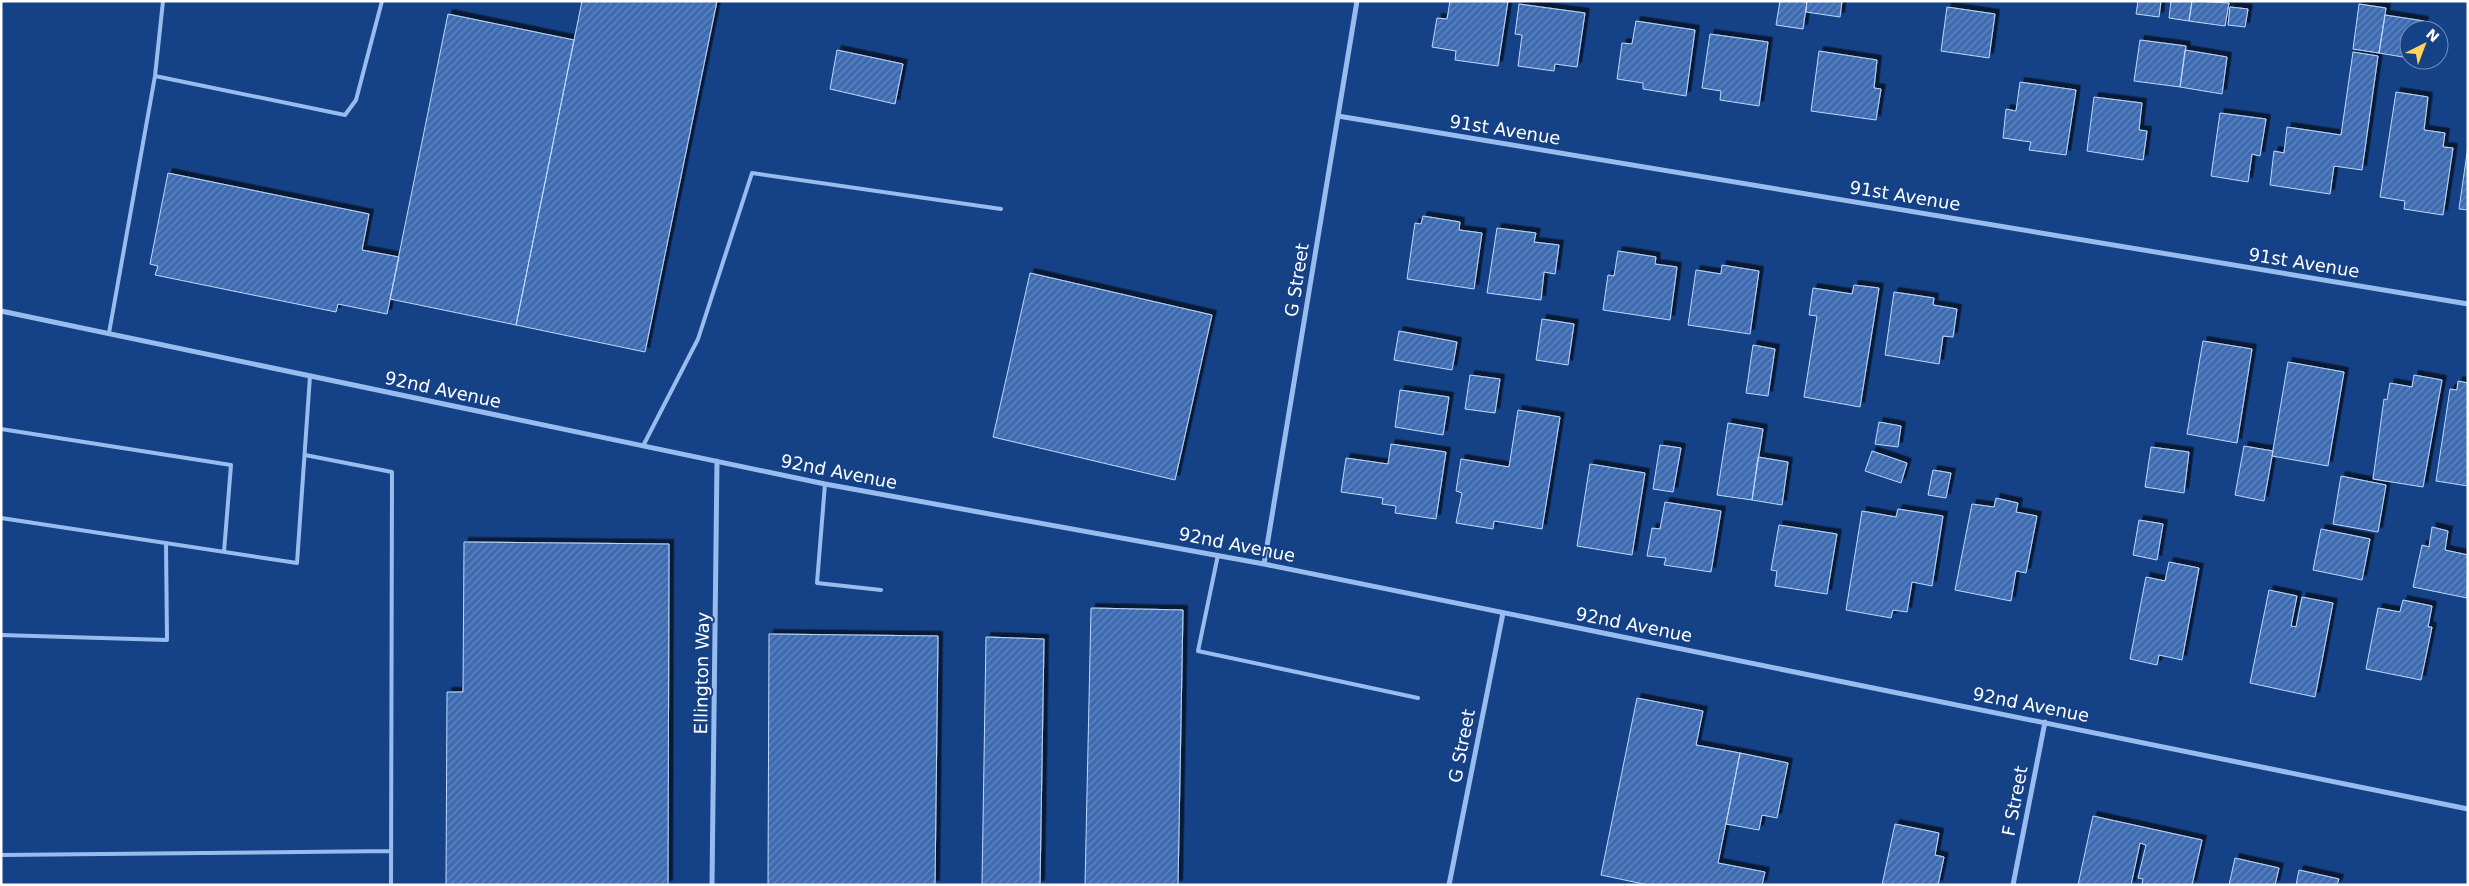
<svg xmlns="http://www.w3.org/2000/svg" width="2469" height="886" viewBox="0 0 2469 886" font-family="'DejaVu Sans',sans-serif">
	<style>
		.building { fill: url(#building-hatch); stroke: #bfd8fb; filter: url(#shadow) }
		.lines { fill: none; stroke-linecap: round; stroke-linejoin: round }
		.service { stroke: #99bcef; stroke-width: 4 }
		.minor { stroke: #99bcef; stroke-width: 5 }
		.labels { text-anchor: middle; stroke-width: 4; stroke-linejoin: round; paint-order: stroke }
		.street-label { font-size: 18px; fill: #fff; stroke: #154186 }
	</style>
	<defs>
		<pattern id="building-hatch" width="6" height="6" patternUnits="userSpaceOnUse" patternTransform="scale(1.25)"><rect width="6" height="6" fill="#3d6bb0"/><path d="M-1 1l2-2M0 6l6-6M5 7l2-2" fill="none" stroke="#6489c0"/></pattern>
		<filter id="shadow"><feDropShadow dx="4.5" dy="-4.5" stdDeviation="0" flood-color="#0009"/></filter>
	</defs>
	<rect width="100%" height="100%" fill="#154186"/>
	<path class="building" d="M582,1h135l-72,351 -129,-27z
		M1450,1h58l-10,65 -43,-6 1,-9 -24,-4 5,-29 10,1z
		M1780,1h27l-4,28 -27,-4z
		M1807,1h35l-2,16 -34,-5z
		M2138,1h23l-2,16 -23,-3z
		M2171,1h21l-3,20 -20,-3z
		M2192,1l37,2 -4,23 -36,-5z
		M1519,4l66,9 -8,54 -22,-3 -1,7 -36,-5 4,-31 -7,-1z
		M2359,4l27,4 -7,45 -26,-4z
		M1947,7l48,7 -6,44 -48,-7z
		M2230,7l18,2 -3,18 -17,-2z
		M448,14l126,26 -58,285 -126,-26z
		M2385,15l39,6 -1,9h-14v28l-30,-5z
		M1636,21l59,9 -9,66 -43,-7v-6l-26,-4 5,-36 10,1z
		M1710,34l58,8 -9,64 -39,-6 1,-9 -19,-3z
		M2140,40l46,6 -6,41 -46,-6z
		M837,50l66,14 -8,40 -65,-15z
		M2185,50l42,7 -5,37 -42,-7z
		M1819,51l58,9 -3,28 7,1 -5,31 -65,-9z
		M2353,52l25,4 -16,114 -28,-4 -4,28 -60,-9 4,-34 10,2 3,-26 54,8z
		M2020,82l56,8 -10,65 -37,-5 2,-8 -28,-4 3,-29 10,2z
		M2396,92l32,5 -4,33 21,3 -2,14 10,1 -10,67 -39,-6 1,-8 -25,-4z
		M2094,97l48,6 -3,27 8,1 -4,29 -56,-9z
		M2220,113l46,6 -6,37 -8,-2 -4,28 -37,-6z
		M2468,146v64l-9,-1z
		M168,173l201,41 -7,36 37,7 -12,57 -49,-10 -2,8 -181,-37 3,-9 -8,-2z
		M1423,216l37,6 -1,8 23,3 -8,56 -67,-10 8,-56 6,1z
		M1497,228l39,5 -2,9 25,3 -4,29 -11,-2 -3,28 -54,-7z
		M1618,251l38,6 -1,7 22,3 -7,53 -67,-10 5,-35 6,1z
		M1722,265l37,6 -9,63 -62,-9 8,-55 25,4z
		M1030,273l182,42 -37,165 -182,-43z
		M1854,285l25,3 -19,119 -56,-10 13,-81 -8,-1 4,-27 39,6z
		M1894,292l40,6 -1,7 24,4 -4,28 -10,-1 -4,28 -54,-9z
		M1542,319l32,5 -6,41 -32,-5z
		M1399,331l58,11 -5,28 -58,-10z
		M2203,341l49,8 -15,94 -50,-9z
		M1753,345l22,4 -7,47 -22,-3z
		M2288,362l56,10 -16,94 -56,-10z
		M1470,375l30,4 -5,34 -30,-4z
		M2414,375l28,5 -19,107 -50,-8 11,-80 3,1 3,-17 22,4z
		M2458,381l10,2v103l-32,-5 14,-92 7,1z
		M1400,390l49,7 -6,38 -48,-8z
		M1518,410l42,7 -18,112 -48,-8 -1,8 -37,-6 6,-30 -6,-2 5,-32 48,8z
		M1879,422l22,4 -3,21 -23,-3z
		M1728,423l35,6 -11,71 -35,-5z
		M1391,444l55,8 -10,67 -41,-6 1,-7 -14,-2 1,-6 -42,-6 5,-34 42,6z
		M1660,445l21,3 -8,44 -20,-3z
		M2244,446l29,5 -9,50 -29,-6z
		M2151,447l38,5 -5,41 -39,-6z
		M1872,451l35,12 -6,20 -36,-12z
		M1758,457l30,5 -6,43 -30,-5z
		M1590,464l55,9 -13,82 -55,-9z
		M1933,470l18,3 -5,25 -18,-3z
		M2341,476l45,9 -8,47 -45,-8z
		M1996,498l22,5 -2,9 21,4 -11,57 -10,-2 -5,30 -56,-11 17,-86 22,3z
		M1665,502l56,9 -10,61 -47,-7 2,-7 -19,-2 5,-28 8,1z
		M1898,509l45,7 -11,70 -20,-4 -5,30 -14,-2 -2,8 -45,-8 16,-99 34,6z
		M2139,520l24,4 -6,36 -24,-5z
		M1779,525l58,9 -10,60 -52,-8 2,-15 -6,-1z
		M2432,527l16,4 -3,19 23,5 -1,43 -54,-11 9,-42 7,2z
		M2321,529l49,10 -8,41 -49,-10z
		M464,542l205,2 -1,341h-222l1,-193h16z
		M2169,562l30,6 -17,92 -23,-5 -2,10 -27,-6 16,-82 19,4z
		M2269,590l28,6 -6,30 5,1 6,-30 31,6 -18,94 -65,-14z
		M2403,600l29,6 -4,21h4l-11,53 -55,-11 12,-61 22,4z
		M1091,608l92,2 -5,275h-93z
		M769,634l169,2 -3,249h-167z
		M986,637l58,2 -4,246h-58z
		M1637,698l66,13 -7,34 44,8 -22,110 47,9 -3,13h-114l-47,-10z
		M1740,753l48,10 -11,55 -15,-3 -3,15 -33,-6z
		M2093,816l109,24 -10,45h-50l1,-6 -5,-1 8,-33 -6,-2 -9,42h-53z
		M1895,824l44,9 -4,22 9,2 -6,28h-56z
		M2235,858l44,10 -4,17h-46z
		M2299,870l40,9 -2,6h-41z"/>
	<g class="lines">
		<path class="service" d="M155,76l8,-75
			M109,333l46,-257 190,39 11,-15 26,-99
			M1,429l230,36 -7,87
			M643,446l55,-107 54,-166 249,36
			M305,455l87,17 -1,413
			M825,484l-8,99 64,7
			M1,518l296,45 13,-187
			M1218,555l-20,96 220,47
			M1,635l166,5 -1,-97
			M1,855l390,-4"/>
		<path class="minor" d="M1338,116l1130,188
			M1,311l824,173 439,80 1204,245
			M1264,564l93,-563
			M712,885l5,-424
			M1449,885l54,-272
			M2013,885l32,-163"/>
	</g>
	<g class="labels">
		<g class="street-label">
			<text transform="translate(1505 130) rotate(9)" y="6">91st Avenue</text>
			<text transform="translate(1905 196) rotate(9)" y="6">91st Avenue</text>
			<text transform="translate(2304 263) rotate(9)" y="6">91st Avenue</text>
			<text transform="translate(1297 280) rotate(-81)" y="6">G Street</text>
			<text transform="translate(443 390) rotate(12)" y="6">92nd Avenue</text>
			<text transform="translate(839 472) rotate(11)" y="6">92nd Avenue</text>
			<text transform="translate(1237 545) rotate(11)" y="6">92nd Avenue</text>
			<text transform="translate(1634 625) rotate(11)" y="6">92nd Avenue</text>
			<text transform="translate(702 673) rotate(-89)" y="6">Ellington Way</text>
			<text transform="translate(2031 705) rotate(11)" y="6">92nd Avenue</text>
			<text transform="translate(1462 746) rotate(-79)" y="6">G Street</text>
			<text transform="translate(2015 801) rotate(-79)" y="6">F Street</text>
		</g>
	</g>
	<rect width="2469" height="886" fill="none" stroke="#ffffff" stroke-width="5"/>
	<g transform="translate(2424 45) rotate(42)"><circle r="24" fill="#154186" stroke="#738db6"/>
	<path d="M0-4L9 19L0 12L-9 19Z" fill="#ffd657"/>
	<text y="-8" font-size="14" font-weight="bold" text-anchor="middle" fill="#ffffff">N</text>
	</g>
</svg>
